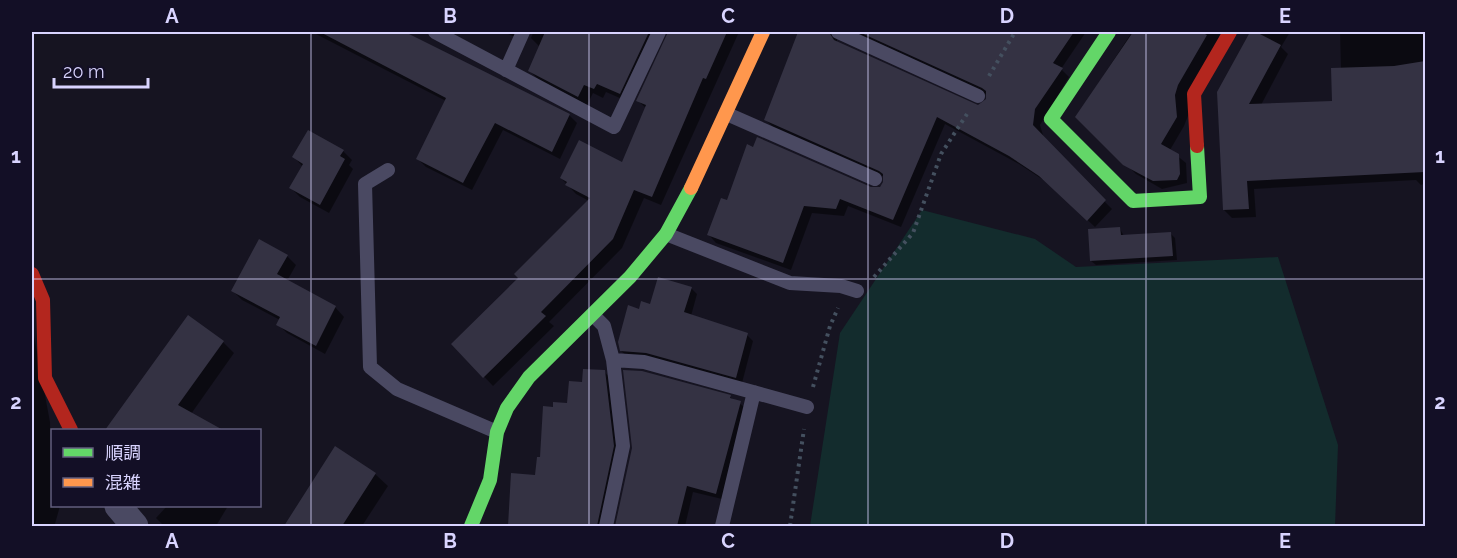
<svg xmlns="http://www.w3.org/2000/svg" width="1457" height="558" viewBox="0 0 1457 558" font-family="Raleway,'Noto Sans JP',sans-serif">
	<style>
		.green { fill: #132c2d }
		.shadow { fill: #0007 }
		.building { fill: #343243 }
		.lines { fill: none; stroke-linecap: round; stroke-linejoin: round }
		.path { stroke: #44505f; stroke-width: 4; stroke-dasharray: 3 4.5; stroke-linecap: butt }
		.lane { stroke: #4a4962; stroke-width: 14 }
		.street { stroke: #4a4962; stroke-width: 27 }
		.fast { stroke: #63d668; stroke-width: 14 }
		.slow { stroke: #ff974d; stroke-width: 14 }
		.jam { stroke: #b3261e; stroke-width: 14 }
		.grid { fill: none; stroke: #d9d4ff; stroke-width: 1.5; stroke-opacity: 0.55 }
		.neatline { fill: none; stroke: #d9d4ff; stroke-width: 2 }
		.grid-label { font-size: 20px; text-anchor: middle; font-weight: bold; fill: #d9d4ff }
	</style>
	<rect width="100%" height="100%" fill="#161421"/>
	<path class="green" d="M922,210l113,29 41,28 202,-10 60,188 -3,81h-525l30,-193z"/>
	<path class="shadow" d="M312,32h85l172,83 8,8 -17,36 -57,-29 -31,60 -46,-23 -9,-9 29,-57z
		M503,32h236l-78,173 -17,-7 -22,50 -73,74 5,4 -61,60 -40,-42 67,-66 69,-77 -13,-7 -15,-16 62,-14 23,-56 -8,-7 31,-65 -1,-4 -8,5 -31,65 -23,-10 -3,6 -10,-5 -6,12 -48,-25 -9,-9 10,-24 -9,-9 2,-5h-6l-4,7z
		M806,32h37l-6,5v6l137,63 11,-2 2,-9 -135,-63h234l-25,37 8,8 -29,48 5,17 67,67 -17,18 -47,-44 -29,-19 -74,-40 -44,103 -53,-21 -4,10 -32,-3 -21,57 -75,-27 -7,-8 18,-33 150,-13 7,-5 1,-7 -111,-49 -8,-8z
		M1132,32h89l-37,94 -14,24 16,13 1,20 -25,6 -26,-15 -59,-58z
		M1250,32h40l-9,15 7,7 -27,51 73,-3 7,-33 -1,-37h86v151l-5,2 -5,-5 -162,9 2,28 -24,1 -8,-8z
		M343,151l9,9 -3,5 4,4 -24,44 -29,-16 -9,-9 12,-21 -9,-10z
		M1120,229l4,7 46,-3 5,5 2,22 -81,5 -5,-4z
		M287,256l9,9 -9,16 48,26 9,10 -19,37 -38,-21 -9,-9 2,-4 -38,-20 -9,-9z
		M691,288l6,6 -6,22 56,19 6,6 -11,42 -114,-26 -7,-6 19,-41z
		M32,325l18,97 2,84h8l-5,18 2,2h-25z
		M223,342l11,11 -43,61 29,16h-104l-5,-5z
		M604,372l7,6 9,75 -16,73h-94l3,-52 24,2 17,-68 15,-4 15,-20z
		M730,397l16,11 -24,91 -29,-7 -8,34h-68l16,-78z
		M336,448l39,26 13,12 -26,40h-77z
		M167,506h61l-12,20h-52l-8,-8z"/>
	<path class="building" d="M320,32h85l165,82 -18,38 -57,-29 -32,60 -47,-24 30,-61z
		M545,32h104l-29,62 -23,-10 -3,5 -10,-4 -6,12 -50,-26z
		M668,32h59l-21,47 -3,-1 -51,119 -18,-7 -21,49 -72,73 5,4 -63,62 -32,-34 67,-66 -4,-4 76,-76 -25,-13 2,-3 -7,-4 19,-38 43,22 24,-57 -10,-4z
		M798,32h31l5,8 144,65 8,-6v-8l-4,-3 -123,-56h215l-21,31 10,5 -28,41 -2,16 73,75 -19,21 -48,-45 -30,-20 -72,-39 -44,103 -53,-21 -4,10 -32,-3 -21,57 -76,-28 14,-37 6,2 20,-56 6,3 4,-10 114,50h9l3,-5v-8l-4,-3 -115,-51z
		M1133,32h68l6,3 -29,50 -3,10 2,22 -16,27 18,10 1,20 -3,6 -24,1 -30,-16 -48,-48z
		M1250,32h6l25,13 -32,59 83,-3 -1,-33 63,-2 31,-5v111l-178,9 2,28 -26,1 -6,-118z
		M308,130l36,20 -4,6 5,3 -25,46 -31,-17 14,-24 -11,-7z
		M1120,227l1,8 50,-3 2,24 -83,5 -2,-32z
		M259,239l29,16 -11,19 59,32 -20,40 -40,-21 4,-8 -49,-26z
		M658,277l34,10 -8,25 64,21 -12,45 -90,-25 -26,-2 -2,-9 10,-37 11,4 2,-8 9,3z
		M188,315l36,26 -46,64 45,25h-118z
		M583,369l22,1 9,76 -17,80h-89l3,-53 24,2 2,-18h3l3,-51 10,1v-5l14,1 2,-22 13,1z
		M623,370l19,1 89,24 -1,3 11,3 -25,93 -29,-8 -10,40h-62l17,-78z
		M335,446l41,27 -34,53h-58z"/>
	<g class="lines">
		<path class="path" d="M989,76l26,-44
			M874,277l39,-44 28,-79 26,-40
			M813,387l17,-61 8,-18
			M790,526l14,-97"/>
		<path class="lane" d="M435,32l179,95 45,-95
			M838,32l140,64
			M506,70l17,-38
			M727,114l148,65
			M388,170l-23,14 5,183 27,22 100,43
			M666,234l124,49 51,3 16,5
			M593,315l11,11 9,34 10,86 -17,80
			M613,360l31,2 163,45
			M722,526l32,-134"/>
		<path class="street" d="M118,506l17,20"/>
		<path class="fast" d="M1109,32l-58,87 82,82 67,-4 -3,-51
			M471,526l19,-46 7,-48 10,-24 22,-31 101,-100 36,-43 25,-46"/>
		<path class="slow" d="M691,188l72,-156"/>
		<path class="jam" d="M1197,146l-3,-52 36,-62
			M32,274l11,26 2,78 26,52"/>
	</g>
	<path class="grid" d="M311,32v494M589,32v494M868,32v494M1146,32v494M32,279h1394"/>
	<rect width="1457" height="558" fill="none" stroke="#130f26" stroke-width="66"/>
	<rect x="51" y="429" width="210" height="78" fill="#130f26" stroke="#625e7d" stroke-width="1.5"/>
	<rect x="63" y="448" width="30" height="9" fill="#63d668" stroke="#625e7d" stroke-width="1.5"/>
	<text x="105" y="459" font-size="18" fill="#d9d4ff">順調</text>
	<rect x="63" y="478" width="30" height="9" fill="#ff974d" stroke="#625e7d" stroke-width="1.5"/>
	<text x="105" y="489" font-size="18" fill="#d9d4ff">混雑</text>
	<path d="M54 78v9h94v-9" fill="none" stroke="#d9d4ff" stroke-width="3"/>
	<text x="63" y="78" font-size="18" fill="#d9d4ff" stroke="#130f26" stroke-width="4.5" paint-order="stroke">20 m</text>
	<rect x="33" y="33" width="1391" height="492" class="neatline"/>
	<g class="grid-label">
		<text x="172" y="23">A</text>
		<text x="450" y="23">B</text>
		<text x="728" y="23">C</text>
		<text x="1007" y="23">D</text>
		<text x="1285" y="23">E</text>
		<text x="16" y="163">1</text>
		<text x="1440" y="163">1</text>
		<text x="16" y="409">2</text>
		<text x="1440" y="409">2</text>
		<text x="172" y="548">A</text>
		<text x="450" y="548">B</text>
		<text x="728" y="548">C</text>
		<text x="1007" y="548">D</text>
		<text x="1285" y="548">E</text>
	</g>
</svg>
